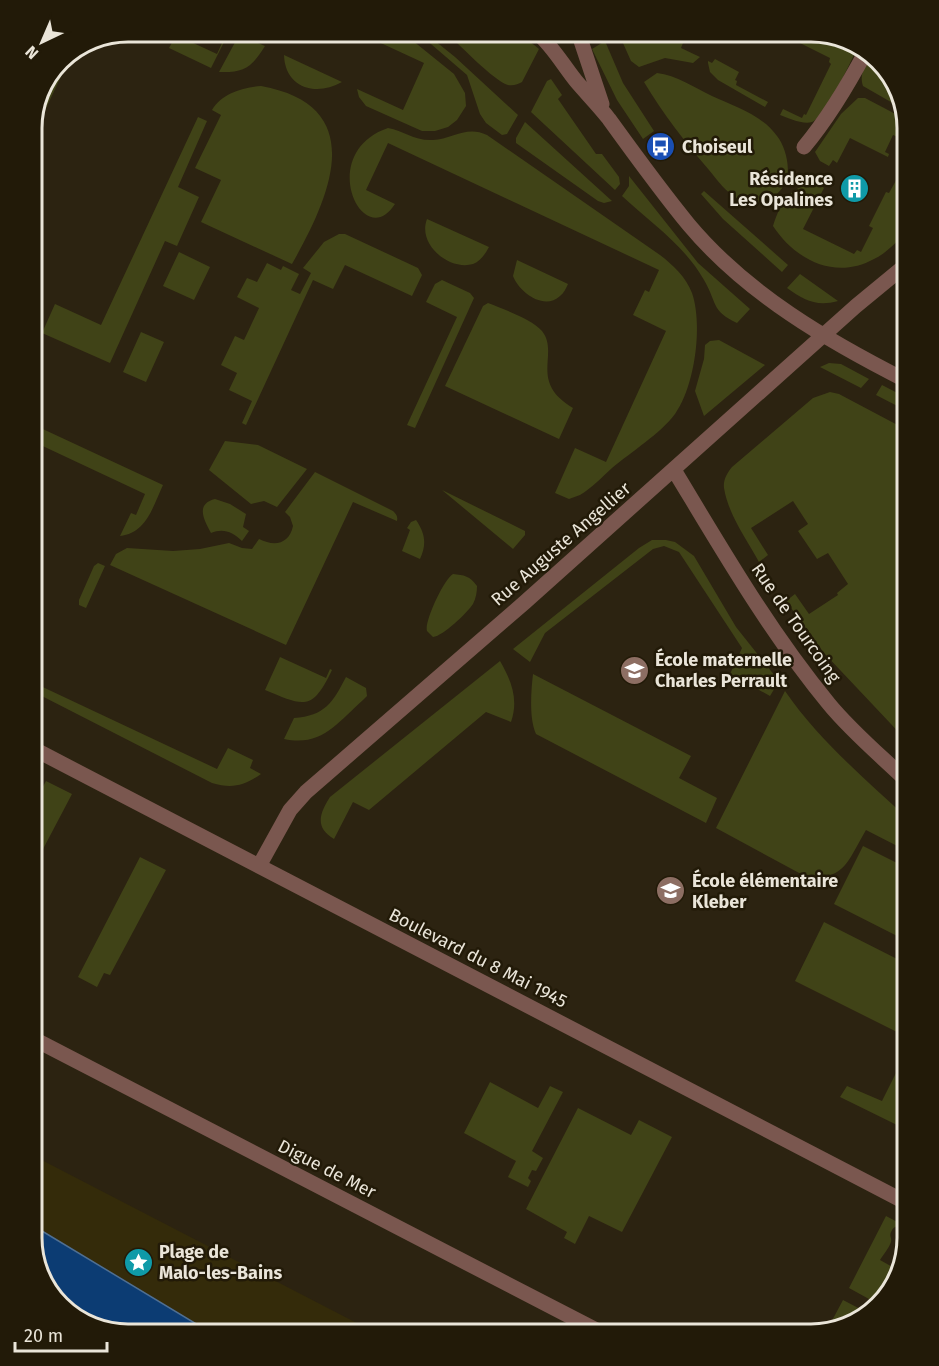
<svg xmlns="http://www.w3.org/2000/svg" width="939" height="1366" viewBox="0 0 939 1366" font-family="'Fira Sans',sans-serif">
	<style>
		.green { fill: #404317 }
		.sand { fill: #342b0a }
		.water { fill: #0c3c73; stroke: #4f6f92; stroke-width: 1.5 }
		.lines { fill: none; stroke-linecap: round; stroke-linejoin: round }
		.minor { stroke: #7a574f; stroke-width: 15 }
		.labels { text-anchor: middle; stroke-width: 5; stroke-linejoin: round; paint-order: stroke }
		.poi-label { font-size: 18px; font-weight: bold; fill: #eae5d9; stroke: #221a08; text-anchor: start }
		.street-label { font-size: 18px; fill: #eae5d9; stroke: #221a08 }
		.rim { fill: none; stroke: #eae5d9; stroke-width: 3 }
	</style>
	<rect width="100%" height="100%" fill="#2c2311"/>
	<path class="green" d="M227,32h2l-18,36 -42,-20 7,-13 41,19z
		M357,32h45l52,42 11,19 1,13 -9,14 -9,7 -13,4h-13l-56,-25 -7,-9 -2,-8 46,21 21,-47z
		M417,32h7l31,25 63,58 -11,19 -5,1 -16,-12 -6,-9 -13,-39z
		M445,32c35,0 66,-8 94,17l-17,33c-4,2 -8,4 -14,3 -13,-3 -51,-43 -63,-53z
		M618,32h51l-1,3 15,8 -2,5 19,9 -7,6 -28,-5 -26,9 -8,-6z
		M767,32h50l42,12c-7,15 -33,73 -47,78 -9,3 -24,-4 -32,-7l3,-6 19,9 2,-4 2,1 25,-51 -2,-2 1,-4 -52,-26 -2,4z
		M239,35l26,11c-13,21 -21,27 -46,26z
		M605,41l18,42 31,48 -11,8 -26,-39 -25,-51z
		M72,53l-40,85v-17l32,-65z
		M284,55l58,27c-26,15 -57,6 -58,-27z
		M871,56l24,24 8,29 -40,-23c-4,-12 2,-20 8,-30z
		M715,59l24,13 -4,8 2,1 -1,4 32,17 -3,5 -47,-27 -8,-8 -2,-9v-2l4,2z
		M657,73c19,2 38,15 55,23 21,10 51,19 65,40 8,10 14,31 9,44 -6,19 -30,29 -48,19 -12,-7 -21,-19 -29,-29 -24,-28 -46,-56 -65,-88z
		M551,79l11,16 -4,4 38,55h6l17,23 1,7 -5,6 -84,-78 16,-31z
		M261,86c110,20 69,111 31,178l-91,-42 20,-42 -26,-12 26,-53 -9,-5c9,-16 31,-23 49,-24z
		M858,98h7l40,21 1,4 -8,14 -5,-2 -8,17 4,2 -1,3 -38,-19 -13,25 -4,-3 -4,6 -9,-5 -5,-9 26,-38z
		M198,117l9,4 -29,66 21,10 -22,49 -12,-5 -55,122 -68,-30 13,-29 46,21z
		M525,122l87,79 -8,2 -6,-2 -82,-58v-5z
		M388,128c16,3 26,13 45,12 19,-1 34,-15 54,-5l173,120c13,10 26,22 32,38 11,32 3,93 -17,121 -15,20 -44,38 -63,54 -10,9 -20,20 -32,27l-11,4 -14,-6 20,-45 31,14 60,-131 -33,-16 12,-25 4,2 10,-22 -271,-127 -22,47 29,14c-32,50 -80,-51 -7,-76z
		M899,164l8,4v64c-10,9 -20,21 -33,27 -38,21 -78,2 -101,-33 8,-25 19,-43 48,-43l-1,2 4,3 -21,41 51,25 3,-4 4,2 12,-24 -4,-2 17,-34 3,1 14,-25z
		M629,176l69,87 52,46 -13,14c-26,-12 -20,-21 -33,-43 -19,-34 -54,-58 -82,-84l7,-10z
		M704,191l84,74 -6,7 -59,-53 -22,-25z
		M427,219l62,28c-4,7 -8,14 -16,17 -23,7 -56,-19 -46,-45z
		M339,234h6l73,34 4,7 -10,21 -67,-31 -12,24 -20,-9 -67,145 -4,-2 10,-22 -23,-11 8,-17 -16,-8 14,-29 9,4 15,-32 -22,-11 10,-19 10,4 10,-19 14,7 2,-4 16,8 -8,16 9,4 11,-21 -8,-5 21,-26z
		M179,252l31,15 -16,33 -31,-14z
		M517,260l51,24c-2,4 -4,9 -8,12 -16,15 -41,-4 -47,-20z
		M800,274l38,27c-22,6 -34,-1 -51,-13z
		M442,280l28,13 4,5 -59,130 -8,-3 50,-108 -31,-15 9,-18z
		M488,303c15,6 44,16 54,28 18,23 -14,50 31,77l-14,31 -114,-53 38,-80z
		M141,332l23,10 -18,40 -23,-10z
		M719,340l46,25 -61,51 -9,-25 9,-32 1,-14 5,-4z
		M829,363l12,1 28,15 -8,9 -41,-21z
		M882,385l25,13v13l-31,-16z
		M830,392l9,2 68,36v311l-83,-88 -38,-52 9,-7 14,20 29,-19 -1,-2 11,-9 -20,-31 -11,6 -19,-28 10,-7 -15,-23 -42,27 17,27 -9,7c-12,-22 -31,-48 -35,-74 -1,-8 3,-15 8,-21l81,-69z
		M32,424l131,61c-10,21 -16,48 -43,51l11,-23 5,2 9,-21 -113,-53z
		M225,441l33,4 49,24 -30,38 -13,-6 -13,3 -42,-34z
		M315,472l78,39c3,3 5,5 4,10l-44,-19 -67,143 -176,-80 6,-11 11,-6 46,3 27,-2 29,-6 13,5 10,1 7,-10c16,8 30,5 34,-13l-3,-9 -5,-5z
		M442,490l83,41v4l-12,14z
		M215,499l15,5 16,10 -3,13 6,4 -7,10c-9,-9 -19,-13 -31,-8 -7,-13 -16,-29 4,-34z
		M416,520c9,13 11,24 4,39l-18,-8 8,-21 -3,-2 4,-6z
		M652,540h14l9,2 19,14 42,71 43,54 -9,15 -40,-22 12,-26 -63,-96 -15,-6 -11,3 -108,84 -15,29 -17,-13 126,-101z
		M98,563l7,3 -19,42 -7,-3v-5l15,-34z
		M453,574c11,1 17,2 24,12 0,6 -1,12 -4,18 -6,9 -30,32 -40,33l-6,-6c-3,-9 17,-52 26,-57z
		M280,657l46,21 4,-9 2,1c-20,42 -28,36 -67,20z
		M500,661c11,19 19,38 11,61l-25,-10 -117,98 -16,-8 -19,37c-20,-12 -14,-26 -4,-42z
		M533,674l158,82 -12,22 38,20 -11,25 -170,-89c-7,-15 -5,-43 -3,-60z
		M346,677l20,11 1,8 -4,4c-26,23 -41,47 -79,39l10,-21c31,-2 39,-16 52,-41z
		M32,682l185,87 11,-21 25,12 -3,8 11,6c-17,12 -29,15 -49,9l-180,-92z
		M785,691c33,48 79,87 122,127v33l-41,-21c-19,32 -22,54 -65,44l-85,-46z
		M46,781l26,13 -40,76v-63z
		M863,846l44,22v73l-73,-37z
		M140,857l26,13 -56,105 -6,-2 -7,14 -19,-10z
		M824,922l83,42v57l-6,13 -106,-53z
		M902,1061l5,2v40l-10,22 -57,-28 7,-11 35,15z
		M490,1082l48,26 12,-22 13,6 -31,59 11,7 -7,13 -4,-1 -4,8 3,3 -3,6 -20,-10 8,-16 -52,-28z
		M578,1108l53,27 8,-15 33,17 -50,95 -33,-16 -14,28 -11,-6 3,-6 -41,-23z
		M886,1216l21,11v5c-4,-6 -12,-9 -16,0 -2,5 1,5 0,10 -2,6 -8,13 -11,18l16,9 -4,6 5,2 -3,10 -16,17 -29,-16z
		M843,1300l25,13 -9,9 -32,8z"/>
	<path class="sand" d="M32,1155l346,179h-256l-48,-15 -30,-33 -12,-47z"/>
	<path class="water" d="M32,1225l181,109h-91l-48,-15 -30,-33 -12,-48z"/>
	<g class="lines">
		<path class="minor" d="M536,32c16,13 27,33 40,49 11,13 23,25 33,38 26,36 52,72 80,106 58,69 139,116 218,156
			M578,32l24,72
			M804,147c25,-30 44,-62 62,-96
			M674,470c49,81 95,161 155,234 23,28 52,52 78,77
			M32,748l875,455
			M259,866l31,-56 16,-18 218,-189 332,-297 51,-42
			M32,1038l572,296"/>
	</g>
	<defs>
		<symbol id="bus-disc" viewBox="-11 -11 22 22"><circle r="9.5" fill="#1a4fb4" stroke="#221a08"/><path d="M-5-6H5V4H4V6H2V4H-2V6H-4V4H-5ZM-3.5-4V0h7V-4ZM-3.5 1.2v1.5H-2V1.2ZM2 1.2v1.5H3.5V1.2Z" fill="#fff"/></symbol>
		<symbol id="building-disc" viewBox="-11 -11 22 22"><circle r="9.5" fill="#0f9aa8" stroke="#221a08"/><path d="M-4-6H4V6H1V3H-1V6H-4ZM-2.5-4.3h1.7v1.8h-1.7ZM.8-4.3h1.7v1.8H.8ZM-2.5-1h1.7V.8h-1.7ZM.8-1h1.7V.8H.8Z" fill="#fff"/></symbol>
		<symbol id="school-disc" viewBox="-11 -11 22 22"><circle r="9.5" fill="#8d6e63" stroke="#221a08"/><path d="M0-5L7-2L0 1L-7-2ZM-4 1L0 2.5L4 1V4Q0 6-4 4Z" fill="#fff"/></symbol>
		<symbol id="sight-disc" viewBox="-11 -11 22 22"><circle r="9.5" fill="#0f9aa8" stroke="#221a08"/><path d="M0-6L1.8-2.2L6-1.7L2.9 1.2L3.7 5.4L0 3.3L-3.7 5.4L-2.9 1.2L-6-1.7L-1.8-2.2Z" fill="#fff"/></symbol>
	</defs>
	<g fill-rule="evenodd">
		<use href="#bus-disc" x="644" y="130" width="33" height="33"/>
		<use href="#building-disc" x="838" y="172" width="33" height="33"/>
		<use href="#school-disc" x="618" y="654" width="33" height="33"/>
		<use href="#school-disc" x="654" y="874" width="33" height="33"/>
		<use href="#sight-disc" x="122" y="1246" width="33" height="33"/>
	</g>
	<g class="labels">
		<g class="poi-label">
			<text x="682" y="153">Choiseul</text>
			<text x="833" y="185" text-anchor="end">Résidence<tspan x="833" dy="21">Les Opalines</tspan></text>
			<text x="655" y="666">École maternelle<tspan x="655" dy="21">Charles Perrault</tspan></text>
			<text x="692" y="887">École élémentaire<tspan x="692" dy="21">Kleber</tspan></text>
			<text x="159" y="1258">Plage de<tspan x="159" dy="21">Malo-les-Bains</tspan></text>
		</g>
		<g class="street-label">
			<text transform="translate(561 544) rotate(-41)" y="6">Rue Auguste Angellier</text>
			<text transform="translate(796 623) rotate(55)" y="6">Rue de Tourcoing</text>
			<text transform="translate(478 958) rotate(27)" y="6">Boulevard du 8 Mai 1945</text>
			<text transform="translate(327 1169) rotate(27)" y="6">Digue de Mer</text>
		</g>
	</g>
	<path d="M0 0H939V1366H0ZM128 42H811A86 86 0 0 1 897 128V1238A86 86 0 0 1 811 1324H128A86 86 0 0 1 42 1238V128A86 86 0 0 1 128 42Z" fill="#221a08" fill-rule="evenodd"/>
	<path class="rim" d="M128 42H811A86 86 0 0 1 897 128V1238A86 86 0 0 1 811 1324H128A86 86 0 0 1 42 1238V128A86 86 0 0 1 128 42Z"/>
	<g transform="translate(42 42) rotate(224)" stroke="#221a08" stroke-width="4.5" paint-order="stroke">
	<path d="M0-4.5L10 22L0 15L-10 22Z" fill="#eae5d9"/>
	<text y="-9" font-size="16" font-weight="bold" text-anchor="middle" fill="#eae5d9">N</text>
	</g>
	<path d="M15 1342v9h92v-9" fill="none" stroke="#eae5d9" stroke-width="3"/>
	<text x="24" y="1342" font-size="18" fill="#eae5d9" stroke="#221a08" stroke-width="4.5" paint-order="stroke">20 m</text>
</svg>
